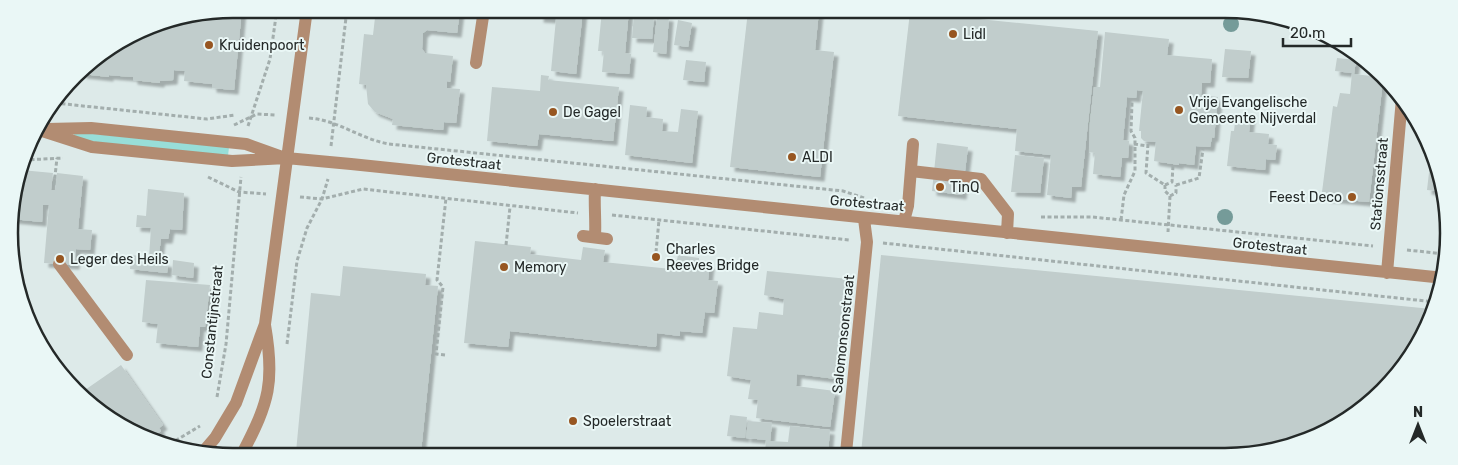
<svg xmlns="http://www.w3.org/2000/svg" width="1458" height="465" viewBox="0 0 1458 465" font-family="Rubik,sans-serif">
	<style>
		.green { fill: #98ded8 }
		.building { fill: #c1cdcc; filter: url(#shadow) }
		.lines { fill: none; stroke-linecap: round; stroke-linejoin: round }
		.path { stroke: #a3aead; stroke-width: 3; stroke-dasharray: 4 2.5; stroke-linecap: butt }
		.minor { stroke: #b28c72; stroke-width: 12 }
		.tree { fill: #759b99 }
		.poi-dot { fill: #975621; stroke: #eaf7f6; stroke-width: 2 }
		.labels { text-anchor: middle; stroke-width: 4; stroke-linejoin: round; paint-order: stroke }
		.poi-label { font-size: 14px; fill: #242928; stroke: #eaf7f6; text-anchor: start }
		.street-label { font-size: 14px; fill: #242928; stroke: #eaf7f6 }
		.rim { fill: none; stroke: #242928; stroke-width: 2.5 }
	</style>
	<defs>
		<filter id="shadow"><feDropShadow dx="4.5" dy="4.5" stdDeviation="1" flood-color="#0004"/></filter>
	</defs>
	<rect width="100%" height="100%" fill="#ddeae9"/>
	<path class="green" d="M74,132l155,15 -1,9 -141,-15 -13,-3z"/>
	<path class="building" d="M233,9h9l-8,81 -22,-2v-4l-28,-3 1,-10 -11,-1 -1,10 -13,1v2l-27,-3v-3l-13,-1 -11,-1v2l-27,-3v-2h-3l6,-8 62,-38z
		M376,9l84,1 -3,23 -30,-3 -4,3 -1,16 3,4 28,3 -3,26 -3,-1v7l13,1 -4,34 -12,-1 -1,8 -51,-5 1,-6 -18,-7 -7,-8 -2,-19 -7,-1 5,-50 9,1z
		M540,10h43l-7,64 -25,-3 5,-52 -17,-1z
		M602,10h27l-4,43 6,1 -2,20 -27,-2 2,-21h-6z
		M748,11h71l-4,39 19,2 -14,125 -90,-10z
		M910,12l188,19 -17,156h-9l-1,11 -24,-3 4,-40 -36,-4 2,-22 -119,-13z
		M634,14l20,2 -2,23 -20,-1z
		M657,16l12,1 -3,37 -13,-2z
		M678,20l14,3 -4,24 -14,-2z
		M1105,32l64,7 -2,16 45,4 -2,24h-8l-1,12 17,2 -4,41 -2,-1 -2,10 -14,-1 -2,19 -15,-2v2l-25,-4 2,-19 -12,-1 -3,-3v-7h-2l4,-40 -6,-1 -1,8 -9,-1 -4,43 6,1 -1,17h-6l-2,19 -27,-3 2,-21 -6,-1 1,-30 4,-35h6z
		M1225,49l26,2 -3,27 -26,-1z
		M1337,58l19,2 -2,14 26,3 3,3 -14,122 -44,-4 1,-6h-4l11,-86 4,1 3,-14 10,1 2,-21 -17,-2z
		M686,60l20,2 -2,20 -21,-2z
		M541,75l8,1 -1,4 71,7 -6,54 -74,-7 -2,12 -50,-5 5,-54 48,4z
		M630,105l17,2 -1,10 17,2 -1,12 16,1 3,-23 17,2 -6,52 -67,-8z
		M1236,114l15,1 -2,17 20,2 -1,10 9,1 -2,15 -9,-1 -1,11 -38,-4 4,-35h3z
		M937,143l31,4 -6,48 -30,-4z
		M1015,155l29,3 -4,35 -29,-1z
		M1431,155l14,34v3l-18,-2z
		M21,170l32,3 -2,17h4l2,-17 26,3 -5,53 14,1 -2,20 -14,-1 -1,16 -31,-2 5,-58h-6l-1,17 -30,-3 -1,-15z
		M148,189l36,4 -2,37 -12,-1 -2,10h-7l-3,22 10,2 -1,10 -37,-4 1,-14 18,2 2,-29 -15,-1 1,-12 9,1z
		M475,241l56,6 -1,7 51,6 2,-13 22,3 -2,12 68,7 1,-9h5l1,-5 21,3v5l11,1 -2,16 10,1 -4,32 -9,-1 -3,21 -22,-2v5l-23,-3 -1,14 -146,-16 -2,16 -44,-4z
		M881,255l551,54 -13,35 -46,57 -49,32 -69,21 -394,-1z
		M173,260l21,3 -1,15 -21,-3z
		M343,266l83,8 -1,11 13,1 -17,166h-125l15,-159 29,3z
		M767,271l82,8 -13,100 -39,-5 -1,12 39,5 -5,36 -74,-9 2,-18 -10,-1 3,-19 -24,-4 6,-49 24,2 2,-17 24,3 1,-16 -20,-4z
		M146,280l64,5 -5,42h-5l-2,20 -42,-4 2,-19 -16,-2z
		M121,365l42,60 -4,3 2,3 -8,6 -45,-19 -26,-26z
		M730,415l17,2 -2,21 -18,-2z
		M748,421l24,2 -2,18 18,1 2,-16 40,4 -2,23h-63l1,-13 -20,-2z"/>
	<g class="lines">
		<path class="path" d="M55,103l152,16 28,-4
			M309,118c29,2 51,21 80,26l454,47 21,7
			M234,125l23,-11 18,1
			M248,126l22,-67 7,-50
			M1134,144l14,2
			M1148,144l-2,29 19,12
			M331,146l16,-137
			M24,160l39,-2
			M208,177l31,15 27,2
			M54,185l3,-27
			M1165,185v6l5,5 -2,36
			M1165,185l7,-3 1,-16
			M1176,185l23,-7 4,-29
			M1170,196l6,-3v-8
			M300,197l22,2 41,-10 215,24
			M612,215l237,25
			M1041,217h51l281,29
			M1121,220l3,-25 11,-24v-33l-4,-7 1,-29
			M883,243l552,59
			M506,245l4,-38
			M1407,250l38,4
			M656,252l3,-32
			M32,325h1
			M287,344l10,-83 10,-33 15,-29 6,-20
			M445,355l-9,-1 7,-67 -6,-7 9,-82
			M217,397l9,-53 15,-167
			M170,444l30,-18"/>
		<path class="minor" d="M476,63l8,-53
			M36,129l56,18 140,14 54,-3 65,6 1093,114
			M47,129l44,-1 155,16 36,13
			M911,171l70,8 27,35 -1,19
			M595,189c-1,17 1,32 0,48
			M904,221l4,-15 5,-62
			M583,236l24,3
			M59,264l68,91
			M1387,273l15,-175
			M203,452l12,-14 21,-35 29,-79 42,-315
			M243,452c26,-50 32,-70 22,-127
			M846,453l21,-211 -3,-23"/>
	</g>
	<g class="tree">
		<circle cx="1231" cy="24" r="8"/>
		<circle cx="1225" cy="217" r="8"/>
	</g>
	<g class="poi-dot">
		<circle cx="953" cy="34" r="5"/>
		<circle cx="209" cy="45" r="5"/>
		<circle cx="1179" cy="110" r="5"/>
		<circle cx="553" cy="112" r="5"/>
		<circle cx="792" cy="157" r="5"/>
		<circle cx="940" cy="187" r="5"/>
		<circle cx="1352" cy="197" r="5"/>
		<circle cx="656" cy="257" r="5"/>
		<circle cx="60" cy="259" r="5"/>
		<circle cx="504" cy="267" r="5"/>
		<circle cx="573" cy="421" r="5"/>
	</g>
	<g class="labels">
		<g class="poi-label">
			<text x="963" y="39">Lidl</text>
			<text x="219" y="50">Kruidenpoort</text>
			<text x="1189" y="107">Vrije Evangelische<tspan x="1189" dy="16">Gemeente Nijverdal</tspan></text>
			<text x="563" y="117">De Gagel</text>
			<text x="802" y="162">ALDI</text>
			<text x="950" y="192">TinQ</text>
			<text x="1342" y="202" text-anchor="end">Feest Deco</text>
			<text x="666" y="254">Charles<tspan x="666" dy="16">Reeves Bridge</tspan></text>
			<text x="70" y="264">Leger des Heils</text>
			<text x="514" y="272">Memory</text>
			<text x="583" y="426">Spoelerstraat</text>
		</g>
		<g class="street-label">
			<text transform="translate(464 161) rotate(6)" y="5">Grotestraat</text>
			<text transform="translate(1379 184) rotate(-85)" y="5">Stationsstraat</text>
			<text transform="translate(867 203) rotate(5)" y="5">Grotestraat</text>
			<text transform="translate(1270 246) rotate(6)" y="5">Grotestraat</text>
			<text transform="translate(212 322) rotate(-84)" y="5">Constantijnstraat</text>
			<text transform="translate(843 334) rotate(-84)" y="5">Salomonsonstraat</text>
		</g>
	</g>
	<path d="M0 0H1458V465H0ZM233 18H1225A215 215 0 0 1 1440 233V233A215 215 0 0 1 1225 448H233A215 215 0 0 1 18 233V233A215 215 0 0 1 233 18Z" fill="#eaf7f6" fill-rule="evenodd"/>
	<path class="rim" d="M233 18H1225A215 215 0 0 1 1440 233V233A215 215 0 0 1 1225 448H233A215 215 0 0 1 18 233V233A215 215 0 0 1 233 18Z"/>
	<g transform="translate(1418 425)" stroke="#eaf7f6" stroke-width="4" paint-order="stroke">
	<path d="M0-4L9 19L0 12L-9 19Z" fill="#242928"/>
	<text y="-8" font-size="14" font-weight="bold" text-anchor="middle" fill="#242928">N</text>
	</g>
	<path d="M1283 38v8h68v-8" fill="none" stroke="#242928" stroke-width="2.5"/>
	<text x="1290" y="38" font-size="15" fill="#242928" stroke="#eaf7f6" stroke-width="4" paint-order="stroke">20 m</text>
</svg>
